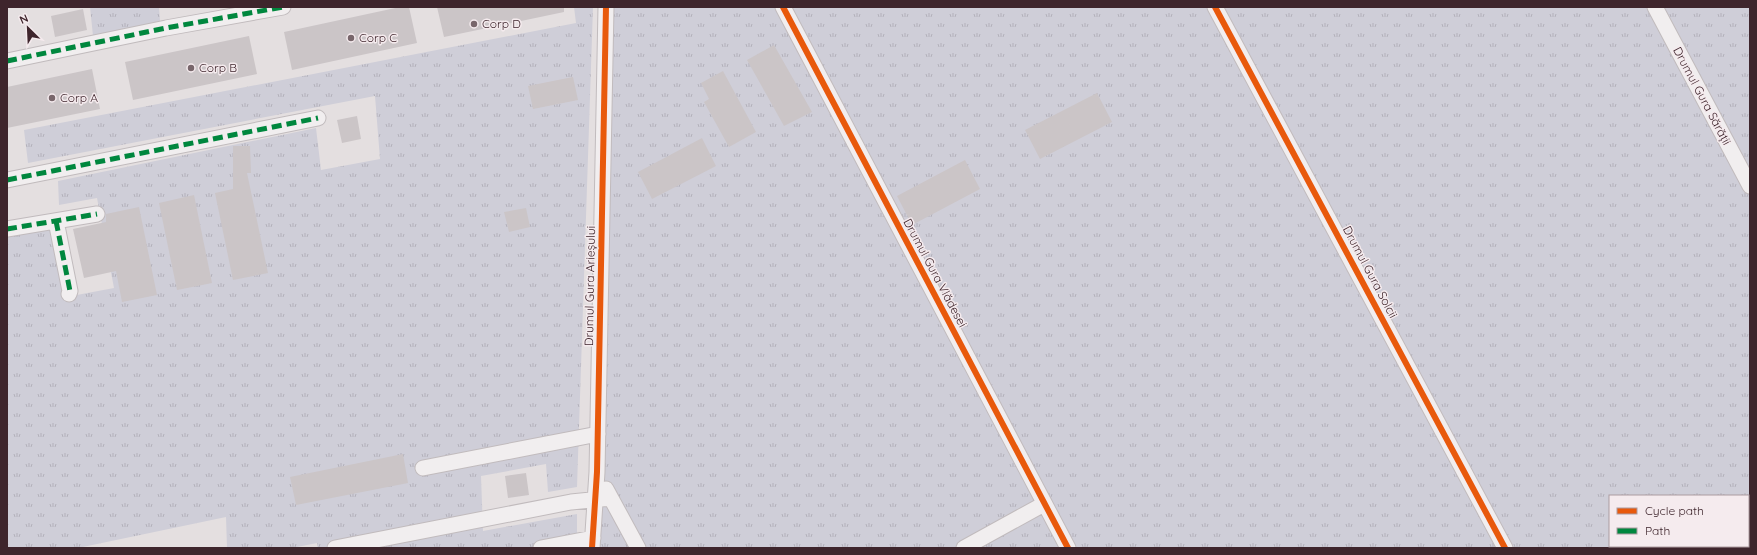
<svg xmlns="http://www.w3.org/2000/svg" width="1757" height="555" viewBox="0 0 1757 555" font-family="Quicksand,sans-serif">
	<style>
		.grass { fill: url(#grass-tufts); fill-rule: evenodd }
		.building { fill: #cbc5c7 }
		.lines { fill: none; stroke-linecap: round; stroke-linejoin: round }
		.minor-casing { stroke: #c1bbbd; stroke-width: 17 }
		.minor { stroke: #f1eeef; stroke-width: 15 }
		.quiet { stroke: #00873e; stroke-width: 5; stroke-dasharray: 10 5; stroke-linecap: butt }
		.cycleway-casing { stroke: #f5ebee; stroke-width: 8 }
		.cycleway { stroke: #e8590c; stroke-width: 6 }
		.poi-dot { fill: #78666b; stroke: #f5ebee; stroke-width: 1.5 }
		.labels { text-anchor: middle; stroke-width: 3; stroke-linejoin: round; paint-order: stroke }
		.poi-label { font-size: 12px; fill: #3e252c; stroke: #f5ebee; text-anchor: start }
		.street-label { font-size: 12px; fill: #3e252c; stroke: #f5ebee }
	</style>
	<defs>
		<pattern id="grass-tufts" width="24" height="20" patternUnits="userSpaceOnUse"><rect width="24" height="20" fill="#cfced8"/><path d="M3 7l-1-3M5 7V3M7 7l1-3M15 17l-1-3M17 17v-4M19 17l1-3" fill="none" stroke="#b3b1ba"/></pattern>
	</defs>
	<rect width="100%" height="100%" fill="#e4dfe0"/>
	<path class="grass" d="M90,7h69l1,14 -67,15z
		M574,7h19l-16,480 -29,5 -2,-28 -65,12 2,55 94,-17v34h-259l-1,-5 -25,5h-65l-1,-31 -148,31h-71v-314l44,-8 15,71 48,-9 -17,-90 -38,7 -1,-24 258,-53 5,42 59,-11 -5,-63 -347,67 -4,-33 552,-107z
		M613,7h1137v541h-1150zM1610,496h138v50h-138z"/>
	<path class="building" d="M400,7h9l8,36 -125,27 -8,-38z
		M437,7h127v5l-120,25z
		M83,9l4,21 -32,7 -4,-21z
		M249,36l8,38 -124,26 -8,-38z
		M774,45l38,67 -28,14 -37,-66z
		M92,69l8,40 -93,19v-41z
		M723,71l33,61 -27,15 -25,-45 5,-3 -8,-16z
		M573,77l5,23 -45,9 -5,-23z
		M1097,93l15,29 -72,37 -15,-29z
		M357,116l4,23 -19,4 -5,-23z
		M702,138l14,28 -64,33 -14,-27z
		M233,146h17l1,27h-4l21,100 -35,7 -18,-87 18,-4z
		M965,160l15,29 -68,36 -15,-29z
		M194,195l18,88 -35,7 -18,-87z
		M139,207l18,88 -35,7 -6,-31 -32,7 -11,-49 33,-7v-8z
		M526,208l4,19 -21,5 -5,-20z
		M403,454l5,29 -112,22 -6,-28z
		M526,473l3,22 -21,3 -3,-22z"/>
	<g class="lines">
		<defs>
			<path id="minor" d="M783,7l285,541
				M1215,7l290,541
				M1655,7l95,179
				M7,61l159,-33 117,-21
				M7,180l311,-62
				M56,221l14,70 -1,3
				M7,229l90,-15
				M423,468l175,-34
				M606,489l32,59
				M335,548l236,-46 40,-4
				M541,548l52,-10
				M592,548l5,-76 9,-465
				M964,548l80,-44"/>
		</defs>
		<use href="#minor" class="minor-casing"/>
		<use href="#minor" class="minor"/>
		<path class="quiet" d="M7,61l159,-33 117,-21
			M7,180l311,-62
			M56,221l14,70 -1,3
			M7,229l90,-15"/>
		<defs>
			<path id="cycleway" d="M783,7l285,541
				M1215,7l290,541
				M592,548l5,-76 9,-465"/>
		</defs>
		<use href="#cycleway" class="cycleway-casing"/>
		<use href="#cycleway" class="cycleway"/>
	</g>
	<g class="poi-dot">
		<circle cx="474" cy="24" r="4"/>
		<circle cx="351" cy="38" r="4"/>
		<circle cx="191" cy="68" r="4"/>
		<circle cx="52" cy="98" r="4"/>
	</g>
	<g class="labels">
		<g class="poi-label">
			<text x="482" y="28">Corp D</text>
			<text x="359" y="42">Corp C</text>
			<text x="199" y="72">Corp B</text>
			<text x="60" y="102">Corp A</text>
		</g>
		<g class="street-label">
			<text transform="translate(1702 96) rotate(62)" y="4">Drumul Gura Sărății</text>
			<text transform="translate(1370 272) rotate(62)" y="4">Drumul Gura Solcii</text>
			<text transform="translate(935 273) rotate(62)" y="4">Drumul Gura Vlădesei</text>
			<text transform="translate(590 286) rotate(-89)" y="4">Drumul Gura Arieșului</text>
		</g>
	</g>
	<rect width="1757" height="555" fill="none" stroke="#3e252c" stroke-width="16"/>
	<rect x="1609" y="495" width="140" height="52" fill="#f5ebee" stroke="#ac9ca0"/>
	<rect x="1617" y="508" width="20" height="6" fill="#e8590c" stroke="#ac9ca0"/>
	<text x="1645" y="515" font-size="12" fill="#3e252c">Cycle path</text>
	<rect x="1617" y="528" width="20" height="6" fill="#00873e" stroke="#ac9ca0"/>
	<text x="1645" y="535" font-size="12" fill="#3e252c">Path</text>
	<g transform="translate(28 28) rotate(336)" stroke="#f5ebee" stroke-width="3" paint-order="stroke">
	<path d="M0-3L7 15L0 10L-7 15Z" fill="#3e252c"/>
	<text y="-6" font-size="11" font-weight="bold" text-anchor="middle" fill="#3e252c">N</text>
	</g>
</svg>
